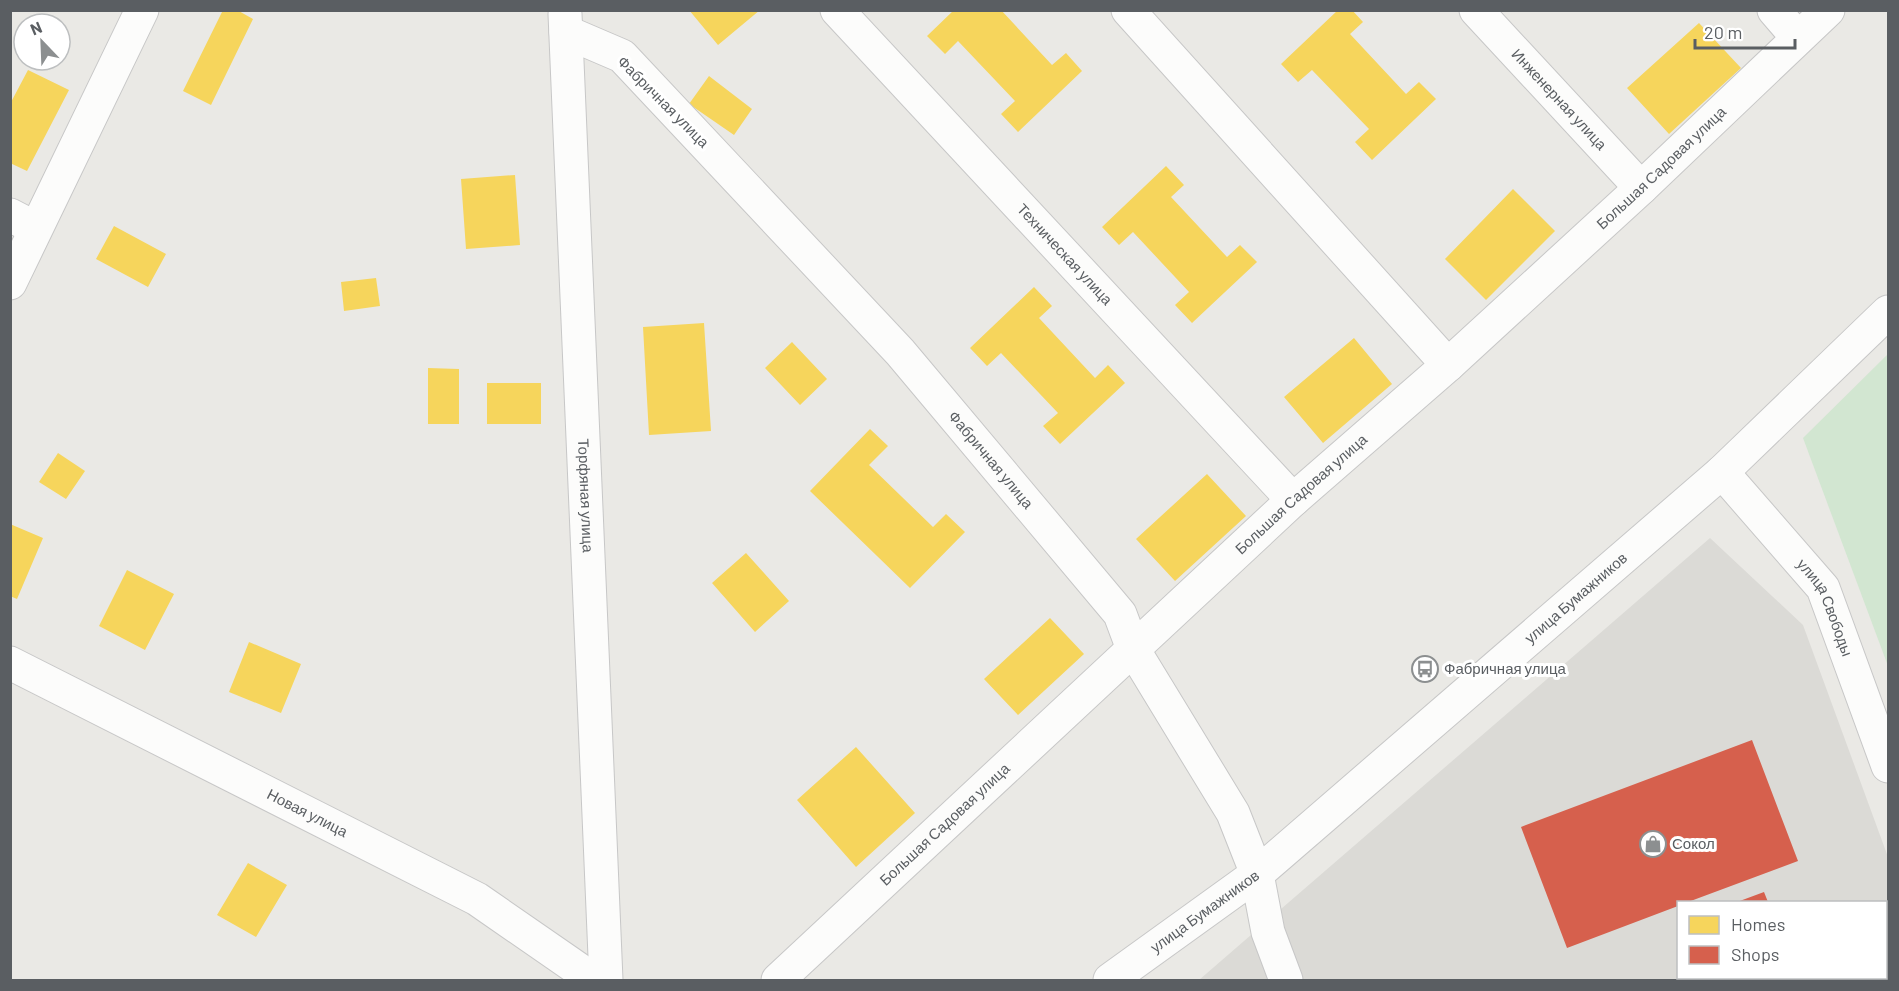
<svg xmlns="http://www.w3.org/2000/svg" width="1899" height="991" viewBox="0 0 1899 991" font-family="Barlow,sans-serif">
	<style>
		.industrial { fill: #dbdad6; fill-rule: evenodd }
		.green { fill: #d2e6d1 }
		.homes { fill: #f6d55c }
		.shops { fill: #d6604d }
		.lines { fill: none; stroke-linecap: round; stroke-linejoin: round }
		.minor-casing { stroke: #c7c7c7; stroke-width: 35 }
		.tertiary-casing { stroke: #c7c7c7; stroke-width: 35 }
		.secondary-casing { stroke: #c7c7c7; stroke-width: 35 }
		.minor { stroke: #fcfcfb; stroke-width: 33 }
		.tertiary { stroke: #fcfcfb; stroke-width: 33 }
		.secondary { stroke: #fcfcfb; stroke-width: 33 }
		.labels { text-anchor: middle; stroke-width: 6; stroke-linejoin: round; paint-order: stroke }
		.street-label { font-size: 15px; fill: #5a5e62; stroke: #fff }
		.poi-label { font-size: 15px; fill: #5a5e62; stroke: #fff; text-anchor: start }
	</style>
	<rect width="100%" height="100%" fill="#eae9e5"/>
	<path class="industrial" d="M1710,538l93,87 85,232v123h-689zM1678,902h208v76h-208z"/>
	<path class="green" d="M1888,354v312l-85,-228z"/>
	<path class="homes" d="M223,10h14l16,9 -42,86 -28,-14z
		M689,10h71l-42,35z
		M954,10h47l51,55 14,-12 16,18 -64,61 -17,-18 14,-13 -57,-60 -13,13 -18,-18z
		M1338,10h14l11,12 -13,12 56,60 13,-12 17,17 -64,61 -17,-18 14,-13 -57,-59 -14,12 -17,-18z
		M1699,23l42,45 -72,66 -42,-46z
		M28,70l41,20 -42,81 -17,-8v-59z
		M709,76l43,33 -18,26 -45,-31z
		M1166,166l18,19 -13,12 56,60 13,-12 17,17 -65,61 -17,-18 14,-13 -56,-60 -14,13 -17,-18z
		M515,175l5,70 -54,4 -5,-70z
		M1513,189l42,42 -69,69 -41,-41z
		M114,226l52,28 -18,33 -52,-28z
		M376,278l4,28 -36,5 -3,-29z
		M1034,287l18,19 -13,12 56,60 13,-13 17,18 -65,61 -17,-18 15,-13 -57,-60 -14,13 -17,-18z
		M704,323l7,108 -62,4 -6,-108z
		M1354,338l38,46 -69,59 -39,-46z
		M792,342l35,37 -27,26 -35,-37z
		M428,368l31,1v55h-31z
		M487,383h54v41h-54z
		M870,429l18,17 -19,19 64,62 13,-13 19,18 -55,56 -100,-97z
		M58,453l27,18 -19,28 -27,-17z
		M1207,474l39,42 -71,65 -39,-42z
		M10,524l33,14 -26,61 -7,-3z
		M746,553l43,48 -34,31 -43,-49z
		M127,570l47,24 -29,56 -46,-24z
		M1050,618l34,36 -66,61 -34,-36z
		M249,642l52,22 -20,49 -52,-21z
		M856,747l59,66 -59,54 -59,-67z
		M248,863l39,22 -31,52 -39,-22z"/>
	<path class="shops" d="M1752,740l46,121 -110,41h-10v4l-111,42 -46,-121z
		M1764,892l4,10h-31z
		M1691,978h178l1,2h-178z"/>
	<g class="lines">
		<defs>
			<g id="minor">
				<path id="s1" d="M837,10l456,490"/>
				<path d="M1128,10l320,355"/>
				<path id="s2" d="M1476,10l165,178"/>
				<path d="M1774,10l24,28"/>
				<path id="s3" d="M565,14l41,966"/>
				<path id="s4" d="M566,32l56,24 278,296 220,262 13,35 100,164 24,61 11,58 18,48"/>
				<path d="M10,215l25,13"/>
				<path d="M10,283l132,-273"/>
				<path id="s5" d="M10,663l467,236 117,81"/>
				<path id="s6" d="M778,980l515,-480 155,-135 193,-177 187,-178"/>
			</g>
			<path id="tertiary" d="M1722,472l166,-160"/>
			<g id="secondary">
				<path id="s7" d="M1110,980l147,-106 465,-402 101,116 65,178"/>
			</g>
		</defs>
		<use href="#minor" class="minor-casing"/>
		<use href="#tertiary" class="tertiary-casing"/>
		<use href="#secondary" class="secondary-casing"/>
		<use href="#minor" class="minor"/>
		<use href="#tertiary" class="tertiary"/>
		<use href="#secondary" class="secondary"/>
	</g>
	<defs>
		<symbol id="bus-ring" viewBox="-11 -11 22 22"><circle r="9.5" fill="#fff" stroke="#8c8f90" stroke-width="1.5"/><path d="M-5-6H5V4H4V6H2V4H-2V6H-4V4H-5ZM-3.5-4V0h7V-4ZM-3.5 1.2v1.5H-2V1.2ZM2 1.2v1.5H3.5V1.2Z" fill="#8c8f90"/></symbol>
		<symbol id="shop-ring" viewBox="-11 -11 22 22"><circle r="9.5" fill="#fff" stroke="#8c8f90" stroke-width="1.5"/><path d="M-5-2.5h2.3a2.7 3.5 0 0 1 5.4 0H5L5.5 6h-11ZM-1.5-2.5h3a1.5 2.3 0 0 0-3 0Z" fill="#8c8f90"/></symbol>
	</defs>
	<g fill-rule="evenodd">
		<use href="#bus-ring" x="1410" y="654" width="30" height="30"/>
		<use href="#shop-ring" x="1638" y="829" width="30" height="30"/>
	</g>
	<g class="labels">
		<g class="street-label">
			<text dy="5" stroke="none"><textPath href="#s2" startOffset="122">Инженерная улица</textPath></text>
			<text transform="translate(663 102) rotate(45)" y="5">Фабричная улица</text>
			<text dy="5" stroke="none"><textPath href="#s6" startOffset="1200">Большая Садовая улица</textPath></text>
			<text dy="5" stroke="none"><textPath href="#s1" startOffset="334">Техническая улица</textPath></text>
			<text dy="5" stroke="none"><textPath href="#s4" startOffset="608">Фабричная улица</textPath></text>
			<text dy="5" stroke="none"><textPath href="#s6" startOffset="714">Большая Садовая улица</textPath></text>
			<text dy="5" stroke="none"><textPath href="#s3" startOffset="482">Торфяная улица</textPath></text>
			<text dy="5" stroke="none"><textPath href="#s7" startOffset="603">улица Бумажников</textPath></text>
			<text dy="5" stroke="none"><textPath href="#s7" startOffset="968">улица Свободы</textPath></text>
			<text dy="5" stroke="none"><textPath href="#s5" startOffset="333">Новая улица</textPath></text>
			<text dy="5" stroke="none"><textPath href="#s6" startOffset="228">Большая Садовая улица</textPath></text>
			<text dy="5" stroke="none"><textPath href="#s7" startOffset="117">улица Бумажников</textPath></text>
		</g>
		<g class="poi-label">
			<text x="1444" y="674">Фабричная улица</text>
			<text x="1672" y="849">Сокол</text>
		</g>
	</g>
	<rect width="1899" height="991" fill="none" stroke="#5a5e62" stroke-width="24"/>
	<rect x="1677" y="901" width="210" height="78" fill="#ffffff" stroke="#bdbfc0" stroke-width="1.5"/>
	<rect x="1689" y="916" width="30" height="18" fill="#f6d55c" stroke="#bdbfc0" stroke-width="1.5"/>
	<text x="1731" y="931" font-size="18" fill="#5a5e62">Homes</text>
	<rect x="1689" y="946" width="30" height="18" fill="#d6604d" stroke="#bdbfc0" stroke-width="1.5"/>
	<text x="1731" y="961" font-size="18" fill="#5a5e62">Shops</text>
	<g transform="translate(42 42) rotate(337)"><circle r="28" fill="#ffffff" stroke="#bdbfc0" stroke-width="1.5"/>
	<path d="M0-4.5L10 22L0 15L-10 22Z" fill="#8c8f90"/>
	<text y="-9" font-size="16" font-weight="bold" text-anchor="middle" fill="#5a5e62">N</text>
	</g>
	<path d="M1695 39v9h100v-9" fill="none" stroke="#5a5e62" stroke-width="3"/>
	<text x="1704" y="39" font-size="18" fill="#5a5e62" stroke="#ffffff" stroke-width="4.5" paint-order="stroke">20 m</text>
</svg>
